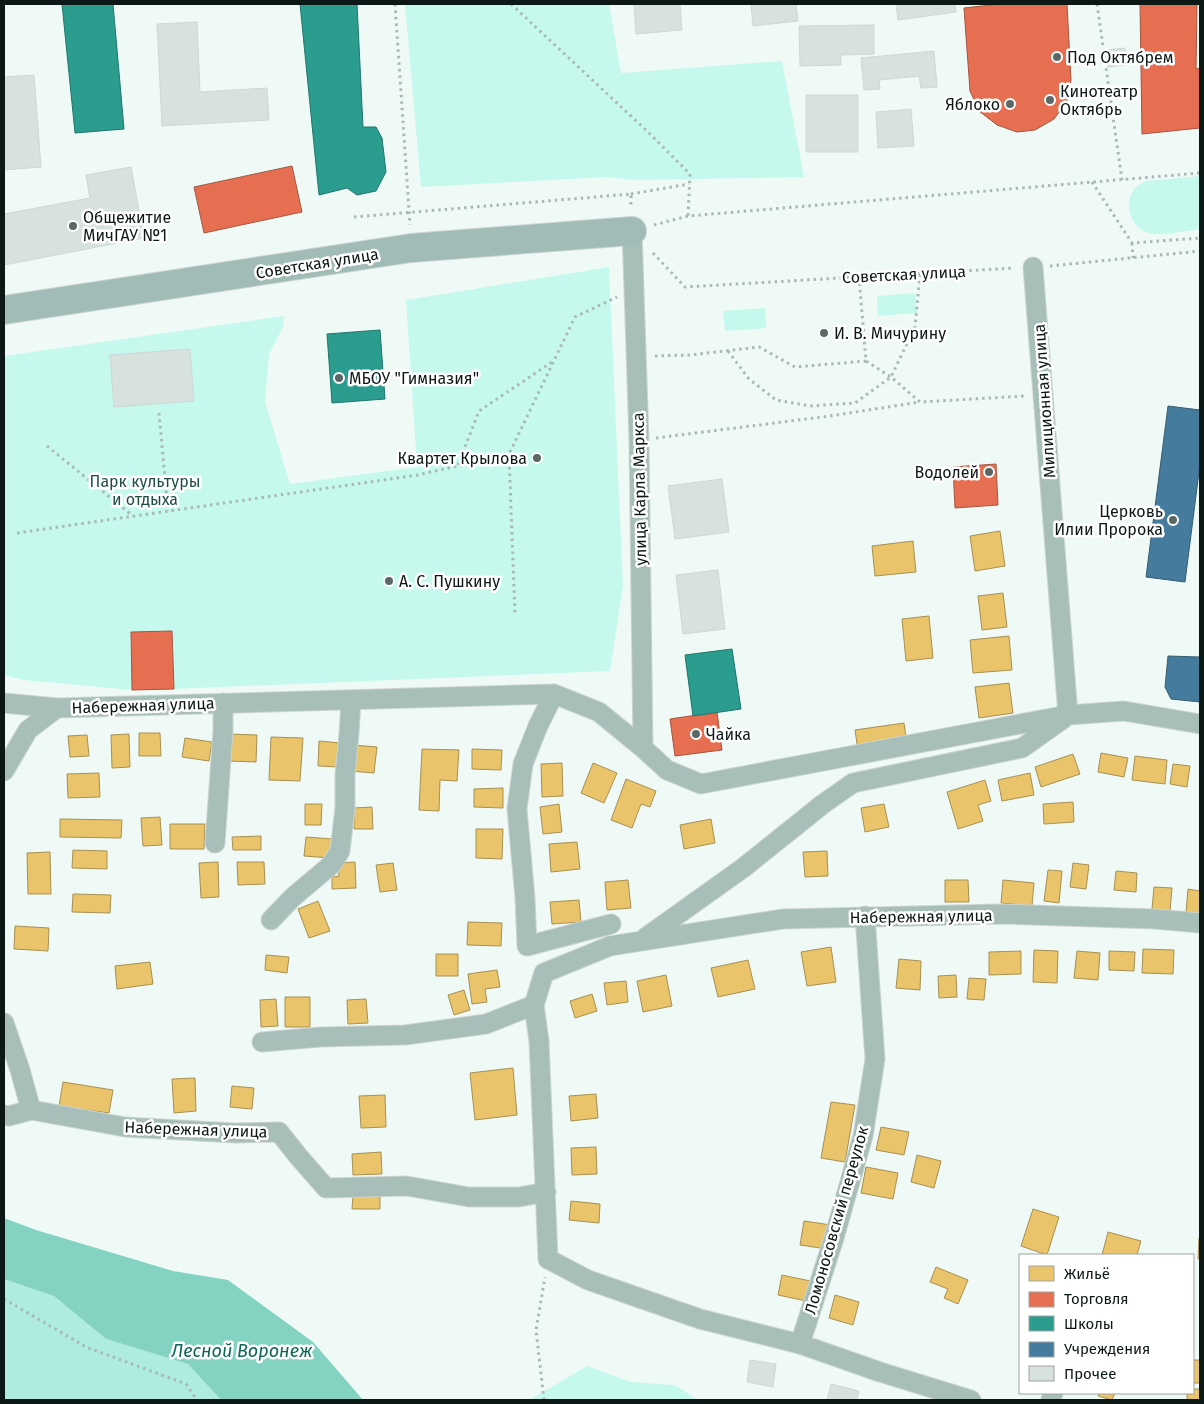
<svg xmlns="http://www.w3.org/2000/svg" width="1204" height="1404" viewBox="0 0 1204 1404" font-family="'Fira Sans',sans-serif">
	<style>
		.green { fill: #c6f9ed }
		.forest { fill: #adecde }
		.water { fill: #84d2c2 }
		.homes { fill: #e9c46a; stroke: #a79051 }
		.shops { fill: #e76f51; stroke: #a5553f }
		.schools { fill: #2a9d8f; stroke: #21756b }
		.public { fill: #457b9d; stroke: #345d74 }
		.building { fill: #d7e2df; stroke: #cdd8d5 }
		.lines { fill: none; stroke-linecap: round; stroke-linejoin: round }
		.street-casing { stroke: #ccd5d2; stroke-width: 21 }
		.secondary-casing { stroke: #ccd5d2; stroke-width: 30 }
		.path { stroke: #a9b9b6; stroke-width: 3; stroke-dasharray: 2.5 4; stroke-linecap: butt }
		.street { stroke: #a8beb9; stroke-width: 19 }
		.secondary { stroke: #a1bbb6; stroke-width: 28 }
		.poi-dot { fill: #5b6765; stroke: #fff; stroke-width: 2 }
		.labels { text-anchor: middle; stroke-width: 5; stroke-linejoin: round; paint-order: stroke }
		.poi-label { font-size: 16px; fill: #0c1816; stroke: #fff; text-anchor: start }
		.street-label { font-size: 16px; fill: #0c1816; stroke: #fff }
		.park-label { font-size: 16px; fill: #1e4d44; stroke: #fff }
		.water-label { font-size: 18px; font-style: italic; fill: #0c6557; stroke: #fff }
	</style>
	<rect width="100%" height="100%" fill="#effaf7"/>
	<path class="green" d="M405,4h204l12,69 161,-12 22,116 -172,3 -24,-3 -187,10z
		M1200,176v53c-12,2 -41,7 -51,4 -25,-8 -28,-44 -2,-52z
		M609,267l14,319 -13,85 -436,18 -2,-58 -41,1 1,58 -108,-10 -20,-5v-319l280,-40 -1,11 -14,27 -4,48 25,82 127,-17 -11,-167z
		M915,293l2,20 -39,3 -1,-20z
		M765,308l1,20 -41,3 -2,-20z
		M587,1366l44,16 44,3 23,15h-165v-2z"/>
	<path class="forest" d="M4,1279l50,17 52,43 82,25 33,36h-217z"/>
	<path class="water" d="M4,1218l32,12 137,41 55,9 85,62 50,58h-142l-33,-36 -82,-25 -52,-43 -50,-17z"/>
	<path class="homes" d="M1000,531l5,35 -30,5 -5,-35z
		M913,541l3,31 -41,4 -3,-30z
		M1003,593l4,34 -25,3 -4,-34z
		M929,616l4,42 -27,3 -4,-42z
		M1009,636l3,34 -39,3 -3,-33z
		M1009,683l4,30 -34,5 -4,-31z
		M904,723l3,21 -49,7 -3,-21z
		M139,733h21l1,23h-22z
		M129,734l1,33 -18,1 -1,-33z
		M228,734l29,1 -1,27 -28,-1z
		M87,735l2,21 -19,1 -2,-21z
		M271,737l32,1 -3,43 -31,-1z
		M185,738l27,4 -3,19 -27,-4z
		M319,741l22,2 -2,24 -21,-1z
		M353,745l24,2 -3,26 -24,-2z
		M422,749l37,1 -2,31 -17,-1 -1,31 -20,-1z
		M472,749l30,1 -1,20 -29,-1z
		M1101,753l27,5 -4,19 -26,-5z
		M1073,754l7,20 -39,13 -6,-20z
		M1135,756l32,4 -2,24 -33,-4z
		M562,763l1,33 -21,1 -1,-33z
		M593,763l24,10 -13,30 -23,-10z
		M1173,764l17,2 -3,21 -17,-3z
		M99,773l1,24 -32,1 -1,-24z
		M1030,773l4,22 -32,6 -4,-21z
		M626,779l30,12 -6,16 -9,-3 -9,24 -21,-8z
		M985,780l6,21 -13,4 5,16 -25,8 -11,-37z
		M503,788v20l-29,-1v-18z
		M1073,802l1,20 -30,2 -1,-20z
		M305,804h17l-1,21h-16z
		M559,804l3,28 -19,2 -3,-27z
		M884,804l5,23 -24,5 -4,-24z
		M372,807l1,22h-19v-21z
		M160,817l2,28 -19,1 -2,-28z
		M60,819l62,1 -1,18 -61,-1z
		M711,819l4,24 -31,6 -4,-24z
		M170,824h35l-1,25h-34z
		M476,829h27l-1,30 -26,-1z
		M261,836v14h-28l-1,-13z
		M306,837l27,2 -2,19 -27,-2z
		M577,842l3,27 -29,3 -2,-28z
		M73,850l34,1v18l-35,-1z
		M827,851l1,25 -23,1 -2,-25z
		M50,852l1,42h-23l-1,-41z
		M218,862l1,35 -18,1 -2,-35z
		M237,862h27l1,22 -27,1z
		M355,862l1,26 -24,1v-12l7,-1 -1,-13z
		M393,863l4,27 -17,2 -4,-27z
		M1073,863l16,2 -3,24 -16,-2z
		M1048,870l14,1 -3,32 -15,-2z
		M1116,871l21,2 -1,19 -22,-2z
		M628,880l3,28 -24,2 -2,-28z
		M945,880h23l1,22h-24z
		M1003,880l31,3 -2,23 -31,-3z
		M1154,887l18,1 -2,23 -18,-2z
		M1188,889l12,2v23l-14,-2z
		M73,894l38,1 -1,18 -38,-1z
		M579,900l2,22 -29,2 -2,-22z
		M318,901l12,30 -21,7 -11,-29z
		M468,922l34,1 -1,23 -34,-1z
		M15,926l34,2 -1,23 -34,-2z
		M831,947l5,35 -29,4 -6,-34z
		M1143,949l31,1 -1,24 -31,-1z
		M1034,950l24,1 -1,32 -24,-1z
		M1021,951v23l-32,1v-23z
		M1077,951l23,2 -2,27 -24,-2z
		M1109,951l26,1 -1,19 -25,-1z
		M436,954h22v22h-22z
		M266,955l23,2 -2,16 -22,-3z
		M899,959l22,2 -1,29 -24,-2z
		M748,960l7,29 -37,8 -7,-29z
		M150,962l3,22 -36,5 -2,-23z
		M497,970l3,17 -15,2 2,13 -15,2 -4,-30z
		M666,975l6,31 -29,6 -6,-31z
		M956,975l1,22 -18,1 -1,-22z
		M969,978l17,1 -2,21 -17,-1z
		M626,981l2,21 -21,3 -3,-22z
		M464,990l6,20 -16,5 -6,-20z
		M592,994l5,17 -22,7 -5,-17z
		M285,997h25v30h-25z
		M276,999l2,27 -17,1 -1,-27z
		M366,999l2,24 -20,1 -1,-24z
		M513,1068l4,47 -42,5 -5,-47z
		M195,1078l1,33 -22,2 -2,-34z
		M63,1082l50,8 -4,23 -50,-7z
		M232,1086l22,2 -2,21 -22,-2z
		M596,1094l2,24 -27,3 -2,-25z
		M385,1095l1,32 -25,1 -2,-32z
		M831,1102l24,3 -10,57 -24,-4z
		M881,1127l28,5 -5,23 -28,-5z
		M596,1147l1,27 -25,1 -1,-27z
		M381,1152l1,22 -29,1 -1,-21z
		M917,1155l24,6 -7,27 -23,-6z
		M866,1167l32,6 -5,26 -32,-6z
		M353,1196h27v13h-28z
		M571,1201l29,3 -1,19 -30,-3z
		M1033,1209l26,8 -12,38 -26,-9z
		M804,1221l27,4 -4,24 -27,-4z
		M1108,1232l33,9 -4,14h-35z
		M1199,1238h1v21h-2z
		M936,1267l32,13 -10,24 -14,-6 4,-9 -18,-7z
		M782,1275l33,7 -4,20 -33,-7z
		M835,1295l24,7 -6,23 -24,-7z
		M1193,1360h7v23h-7z
		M1193,1389h7v11h-13v-7h6z
		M1099,1393h16l-3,7 -14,-4z"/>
	<path class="shops" d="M1000,4h67l4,76 -4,21 -13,18 -19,11 -18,2 -20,-7 -18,-14 -9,-20 -6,-83z
		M1140,4h57l-1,65 4,-1v60l-58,6z
		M292,166l10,46 -98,21 -10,-46z
		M996,464l2,41 -43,3 -2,-41z
		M172,631l2,58 -42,1 -1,-58z
		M717,712l5,38 -47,6 -5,-37z"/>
	<path class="schools" d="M62,4h51l11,125 -49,4z
		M300,4h57l6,123h13l6,11 4,34 -10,19 -19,4 -10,-7 -28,7z
		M380,330l5,69 -53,4 -5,-69z
		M732,649l9,60 -48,7 -8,-61z"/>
	<path class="public" d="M1168,406l32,4v54l-15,118 -39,-5z
		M1168,656l32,1v45l-29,-3 -6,-12z"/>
	<path class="building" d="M634,4h46l2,26 -46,4z
		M751,4h45l2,17 -45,5z
		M896,4h59l1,8 -58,8z
		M197,22l3,70 67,-4 2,32 -107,6 -5,-102z
		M874,25v29l-33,1v10l-41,1 -1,-40z
		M1125,48l2,17 -19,2 -2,-17z
		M934,51l3,36 -16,1 -2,-12 -40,4 1,9 -16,1 -3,-32z
		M34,75l7,92 -37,3v-93z
		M806,95h52v57h-52z
		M911,109l3,37 -36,2 -2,-36z
		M131,167l13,71 -140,27v-51l86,-16 -4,-23z
		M190,349l4,52 -80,6 -4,-52z
		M722,479l7,53 -54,7 -7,-53z
		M718,570l7,59 -42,5 -7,-59z
		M750,1360l26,4 -3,23 -26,-5z
		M831,1384l28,7 -2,9h-30z"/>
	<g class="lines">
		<defs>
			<path id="street" d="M632,231l7,209 4,308
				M1033,267l35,448
				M554,694l-16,32 -15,38 -6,45 8,89 2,48 84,-22
				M4,703l53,5 497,-14 45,18 44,36 24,22 34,14 367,-69 56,-4 76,13
				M4,771l24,-41 29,-22
				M215,843l8,-112v-28
				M271,920l22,-23 38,-32 9,-14 5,-43v-33l4,-41 2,-34
				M645,938l98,-70 80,-64 30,-21 169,-35 41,-29
				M4,1023l16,47 11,40
				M262,1042l59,-5 84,-2 81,-11 48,-19
				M4,1115l5,1 22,-6 94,17 110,6 44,-1 19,24 28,32 81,-2 62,11h50l27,-5
				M800,1344l34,-106 29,-102 12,-77 -10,-143
				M971,1400l-91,-28 -80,-28 -100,-25 -112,-39 -40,-21 -9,-218 -5,-36 10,-32 66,-27 173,-27 216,-5 156,5 45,4
				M1051,1400l2,-7"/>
			<path id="secondary" d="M4,310l407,-62 221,-17"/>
		</defs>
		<use href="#street" class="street-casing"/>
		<use href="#secondary" class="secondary-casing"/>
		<path class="path" d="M395,4l15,221
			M511,4l137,128 42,42 -2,42
			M1097,4l25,176
			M1092,182l40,61 68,-5
			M631,194l58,-10
			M354,217l277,-23v14
			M654,225l34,-9 512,-43
			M1132,243l1,15
			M653,253l32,34 329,-19
			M1050,266l150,-15
			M859,277l7,84 25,16 29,25 104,-6
			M728,351l21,28 27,21 34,6 45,-3 36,-26 24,-50 5,-53
			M655,356l34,-1 70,-8 36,20 71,-6
			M159,413l9,98
			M656,438l174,-22 90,-14
			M47,446l86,70
			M509,454l6,161
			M458,465l21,-54 73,-49
			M17,533l401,-58 91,-21 66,-137 42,-20
			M4,1299l82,48 100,37 11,16
			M544,1400l-8,-70 9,-53"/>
		<use href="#street" class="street"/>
		<use href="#secondary" class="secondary"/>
	</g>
	<g class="poi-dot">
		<circle cx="1057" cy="57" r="5"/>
		<circle cx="1050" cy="100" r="5"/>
		<circle cx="1010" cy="104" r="5"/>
		<circle cx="73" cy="226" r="5"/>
		<circle cx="824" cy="333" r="5"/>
		<circle cx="339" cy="378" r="5"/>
		<circle cx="537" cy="458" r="5"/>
		<circle cx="989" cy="472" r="5"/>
		<circle cx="1173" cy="520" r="5"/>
		<circle cx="389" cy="581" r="5"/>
		<circle cx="696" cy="734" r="5"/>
	</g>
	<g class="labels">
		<g class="poi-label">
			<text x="1067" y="63">Под Октябрем</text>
			<text x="1060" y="97">Кинотеатр<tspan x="1060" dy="18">Октябрь</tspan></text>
			<text x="1000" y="110" text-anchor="end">Яблоко</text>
			<text x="83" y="223">Общежитие<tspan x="83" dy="18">МичГАУ №1</tspan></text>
			<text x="834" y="339">И. В. Мичурину</text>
			<text x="349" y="384">МБОУ "Гимназия"</text>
			<text x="527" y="464" text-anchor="end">Квартет Крылова</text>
			<text x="979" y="478" text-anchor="end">Водолей</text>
			<text x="1163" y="517" text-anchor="end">Церковь<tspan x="1163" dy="18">Илии Пророка</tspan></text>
			<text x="399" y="587">А. С. Пушкину</text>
			<text x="706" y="740">Чайка</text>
		</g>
		<g class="street-label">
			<text transform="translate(317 263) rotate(-9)" y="6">Советская улица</text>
			<text transform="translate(904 274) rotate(-3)" y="6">Советская улица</text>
			<text transform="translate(1044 401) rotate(-94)" y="6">Милиционная улица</text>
			<text transform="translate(639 489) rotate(-91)" y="6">улица Карла Маркса</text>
			<text transform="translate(143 705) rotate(-2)" y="6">Набережная улица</text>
			<text transform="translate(921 916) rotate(-1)" y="6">Набережная улица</text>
			<text transform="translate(196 1129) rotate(2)" y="6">Набережная улица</text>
			<text transform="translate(836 1220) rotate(-74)" y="6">Ломоносовский переулок</text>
		</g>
		<g class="park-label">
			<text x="145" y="487">Парк культуры<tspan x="145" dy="18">и отдыха</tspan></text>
		</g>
		<g class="water-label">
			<text x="242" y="1357">Лесной Воронеж</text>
		</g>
	</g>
	<rect width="1204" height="1404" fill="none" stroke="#0c1816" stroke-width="10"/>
	<rect x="1019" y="1254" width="175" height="140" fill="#ffffff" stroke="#9ea3a2"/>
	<rect x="1029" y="1266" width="25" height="15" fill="#e9c46a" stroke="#9ea3a2"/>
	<text x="1064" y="1279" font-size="15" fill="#0c1816">Жильё</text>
	<rect x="1029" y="1292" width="25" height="15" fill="#e76f51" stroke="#9ea3a2"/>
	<text x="1064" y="1304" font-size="15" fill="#0c1816">Торговля</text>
	<rect x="1029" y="1316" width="25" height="15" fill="#2a9d8f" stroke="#9ea3a2"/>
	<text x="1064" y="1329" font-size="15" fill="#0c1816">Школы</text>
	<rect x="1029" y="1342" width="25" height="15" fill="#457b9d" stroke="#9ea3a2"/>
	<text x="1064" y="1354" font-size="15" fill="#0c1816">Учреждения</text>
	<rect x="1029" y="1366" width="25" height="15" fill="#d7e2df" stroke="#9ea3a2"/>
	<text x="1064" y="1379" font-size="15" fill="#0c1816">Прочее</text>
</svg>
